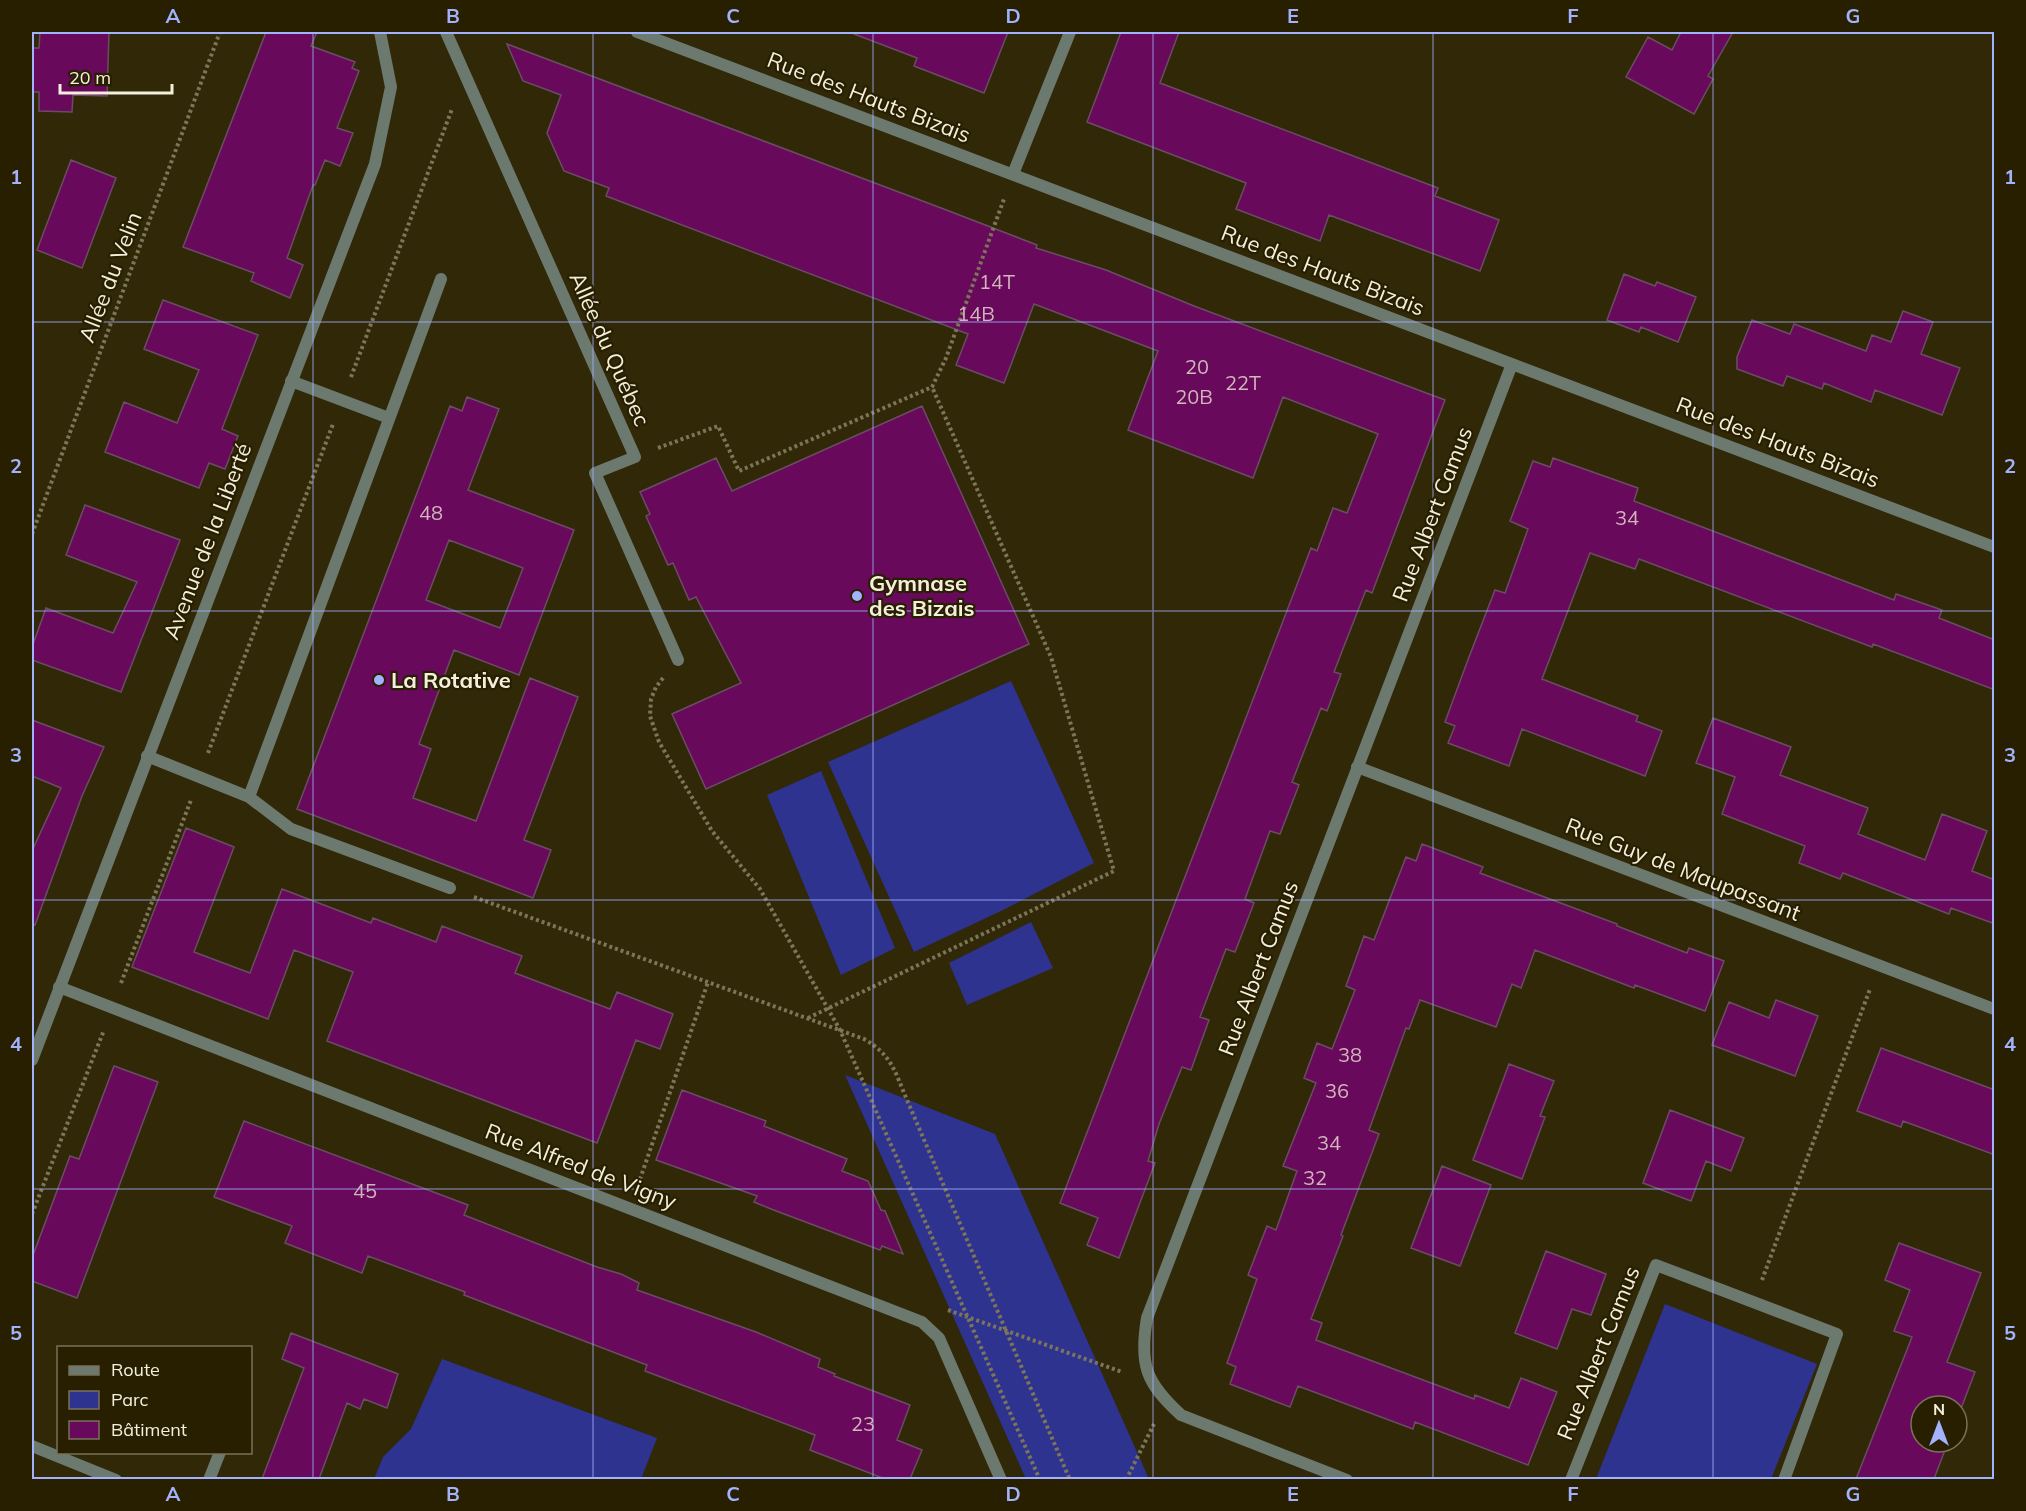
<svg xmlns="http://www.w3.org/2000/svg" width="2026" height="1511" viewBox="0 0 2026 1511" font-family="Mulish,sans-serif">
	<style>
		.green { fill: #2e3390 }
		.building { fill: #68095c; stroke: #6a4d63; stroke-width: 1.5; fill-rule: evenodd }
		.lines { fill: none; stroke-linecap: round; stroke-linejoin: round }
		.path { stroke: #7c7559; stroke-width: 4; stroke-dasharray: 3 3; stroke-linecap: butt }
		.service { stroke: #6b796f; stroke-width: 12 }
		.pedestrian { stroke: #6b796f; stroke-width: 12 }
		.minor { stroke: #6b796f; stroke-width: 12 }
		.grid { fill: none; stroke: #a2b2fd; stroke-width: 1.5; stroke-opacity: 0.55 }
		.poi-dot { fill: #a2b2fd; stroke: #271f00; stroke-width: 2 }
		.labels { text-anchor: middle; stroke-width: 4.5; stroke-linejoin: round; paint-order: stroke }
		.number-label { font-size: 20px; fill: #d1b6bc }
		.street-label { font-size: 22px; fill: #f4efdc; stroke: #271f00 }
		.poi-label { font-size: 22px; font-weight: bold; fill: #f4efdc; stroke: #271f00; text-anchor: start }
		.neatline { fill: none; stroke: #a2b2fd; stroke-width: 2 }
		.grid-label { font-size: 20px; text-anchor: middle; font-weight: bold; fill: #a2b2fd }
	</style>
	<rect width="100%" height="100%" fill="#312807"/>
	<path class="green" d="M1011,681l83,182 -91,47 -89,42 -86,-190z
		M821,771l74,177 -54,27 -74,-180z
		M1031,922l22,46 -86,37 -18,-42z
		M845,1075l150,59 154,345h-123z
		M1665,1304l152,60 -46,115h-175z
		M442,1359l215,79 -16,41h-267l9,-22 28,-28z"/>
	<path class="building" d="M40,32h69l-2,64 -34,-1 -1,17 -33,-1v-19h-7v-44h7z
		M266,32h51l-6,14 44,16 -3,6 7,3 -22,57 16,5 -13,33 -15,-6 -10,25h-2l-26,73 16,7 -13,33 -39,-17 3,-8 -71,-26z
		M854,32h154l-24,61 -70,-27 3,-8 -63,-24z
		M1121,32h58l-19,51 278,105 -3,8 64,24 -19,51 -151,-56 -9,26 -84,-32 10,-26 -159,-61z
		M1681,32h52l-25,44 5,3 -19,35 -68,-37 22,-40 24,13z
		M507,44l442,167 88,34 -1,3 70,22 88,36 251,94 -73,193 -6,-3 -20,51 -12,31 7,2 -14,37 -6,-3 -29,74 7,3 -19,49 -10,-3 -25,68 9,4 -19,49 -9,-3 -26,68 9,3 -18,50 -9,-3 -23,57 -11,37 7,2 -36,95 -32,-13 11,-27 -38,-15 251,-655 6,3 16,-43 14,5 31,-79 -95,-37 -30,81 -73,-28 -52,-20 30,-79 -124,-47 -30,79 -48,-18 12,-31 -362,-138 3,-8 -45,-17 -17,-38 14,-38 -38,-14z
		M71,160l45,18 -34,90 -45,-18z
		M1624,274l31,12 2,-4 39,15 -18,45 -37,-15 -2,5 -32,-12z
		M163,300l95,35 -36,94 16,7 -13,33 -16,-6 -10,25 -94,-36 19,-50 53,21 22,-53 -55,-21z
		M1903,311l30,11 -12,32 39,14 -18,47 -67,-25 -4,12 -47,-19 -2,6 -35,-13 -4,10 -46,-17v-12l15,-37 38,14 4,-10 72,27 6,-16 19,7z
		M467,397l32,12 -31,81 106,40 -55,145 -65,-25 -35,94 12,5 -18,49 63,23 54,-143 48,19 -54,143 27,10 -18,48 -236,-89 153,-403 12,5zM449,540l74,28 -23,60 -74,-28z
		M922,406l107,238 -323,145 -34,-75 69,-31 -45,-86 -7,3 -16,-37 -5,2 -22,-49 4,-2 -10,-22 76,-34 16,33z
		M1553,458l85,30 -4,13 260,99 2,-6 46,16 -3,8 56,22v50l-122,-46 -1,3 -233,-88 -4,10 -45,-16 -48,126 96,37 -2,5 26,10 -17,45 -123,-47 -13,37 -61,-23 7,-17 -10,-4 24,-65 26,-67 10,3 23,-64 -18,-8 23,-60 17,6z
		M85,505l95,35 -59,152 -89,-32v-13l14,-39 67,25 24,-51 -71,-27z
		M1713,718l78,29 -11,28 88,33 -10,26 67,26 17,-46 45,17 -15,40 23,9v44l-44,-16 -2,6 -106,-41 -3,6 -41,-16 6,-17 -83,-32 13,-37 -39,-14z
		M32,720l72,27 -22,49 -47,129 -3,-1v-73l29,-63 -29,-12z
		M186,828l48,19 -40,105 56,21 32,-84 89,34 2,-5 63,24 6,-16 80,30 -7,17 95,36 7,-17 56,22 -13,35 -24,-9 -39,103 -270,-102 26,-69 -59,-22 -26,69 -136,-52z
		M1422,844l61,23 -3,6 137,51v2l70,27 2,-5 35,13 -19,50 -70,-26 -1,3 -99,-38 -14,38 -9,-4 -16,43 -76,-27 -11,29 -3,-1 -37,102 10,4 -38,101 2,1 -32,83 11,4 -6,17 158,59 1,-4 34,13 12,-30 36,14 -29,73 -113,-43 -2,7 -115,-43 -8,21 -60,-23 6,-17 -9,-4 30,-84 -9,-4 19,-49 9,4 21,-59 -14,-5 33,-83 -12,-5 13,-35 15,6 23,-59 -9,-4 18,-50 10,4 32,-83 10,4z
		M1776,1000l42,16 -23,60 -83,-31 17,-43 40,16z
		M1881,1048l114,42v65l-92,-34 -2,6 -44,-16z
		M1509,1064l45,17 -14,35 5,1 -23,62 -49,-19z
		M114,1066l44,16 -81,216 -45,-17v-23l38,-102 9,3z
		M682,1090l84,31 -2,5 83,33 -5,12 26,10 13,29 4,1 18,43 -21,-8 -2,4 -109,-41 -17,-7 3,-6 -101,-36z
		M1670,1110l74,28 -13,33 -25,-10 -15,40 -48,-18z
		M244,1121l224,84 -4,10 133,52 24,7 18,9 -2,7 119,42 64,27 -2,8 17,7 -1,2 76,29 -13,35 25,10 -12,29h-25l-75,-29 5,-15 -170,-64 2,-6 -183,-70 1,-3 -97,-36 -6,17 -77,-30 7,-17 -78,-29z
		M1442,1166l49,19 -31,81 -49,-18z
		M1899,1243l82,30 -34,89 28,10 -18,47v-13h-36v36h27l-14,37h-78l56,-142 -18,-6 16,-41 -25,-10z
		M1546,1251l60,23 -15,41 -19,-6 -15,40 -42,-16z
		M291,1333l107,41 -11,34 -23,-9 -4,10 -13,-6 -28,76h-57l42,-111 -22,-9z"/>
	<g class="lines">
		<path class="path" d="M351,377l101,-268
			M658,448l60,-22 21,45 193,-84 14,-29 58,-159
			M32,534l188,-502
			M663,678l-7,9 -5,12 -1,17 9,26 53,89 48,58 80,141 200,450
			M208,753l125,-329
			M474,897l390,142c28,16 31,33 43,61l163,380
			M121,983l70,-183
			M808,1018l306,-147 -63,-214 -119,-270
			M638,1185l70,-203
			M32,1214l72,-184
			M1762,1280l108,-291
			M948,1310l174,62
			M1126,1480l28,-56"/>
		<path class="service" d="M1013,174l57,-142
			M291,381l98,37
			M147,756l102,41 192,-518
			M249,797l42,32 159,59
			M32,1446l84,34
			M209,1480l11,-28"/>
		<path class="pedestrian" d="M446,32l189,425 -40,16 83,187"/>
		<path class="minor" d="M637,32l1357,515
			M1357,767l637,242
			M59,987l863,335 17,16 62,142
			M32,1060l343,-896 16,-77 -11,-55
			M1347,1480l-166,-65c-35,-32 -42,-50 -34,-97l365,-954
			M1571,1480l85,-215 181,69 -53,146"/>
	</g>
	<path class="grid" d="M313,32v1448M593,32v1448M873,32v1448M1153,32v1448M1433,32v1448M1713,32v1448M32,322h1962M32,611h1962M32,900h1962M32,1189h1962"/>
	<g class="poi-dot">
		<circle cx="857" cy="596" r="6"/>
		<circle cx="379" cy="680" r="6"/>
	</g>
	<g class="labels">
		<g class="number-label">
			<text x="997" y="289">14T</text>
			<text x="976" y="321">14B</text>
			<text x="1197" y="374">20</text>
			<text x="1243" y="390">22T</text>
			<text x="1194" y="404">20B</text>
			<text x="431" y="520">48</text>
			<text x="1627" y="525">34</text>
			<text x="1350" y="1062">38</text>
			<text x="1337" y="1098">36</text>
			<text x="1329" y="1150">34</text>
			<text x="1315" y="1185">32</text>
			<text x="365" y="1198">45</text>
			<text x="863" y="1431">23</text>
		</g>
		<g class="street-label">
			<text transform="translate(869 97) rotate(21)" y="8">Rue des Hauts Bizais</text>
			<text transform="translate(1323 270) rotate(21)" y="8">Rue des Hauts Bizais</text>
			<text transform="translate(110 277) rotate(-69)" y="8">Allée du Velin</text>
			<text transform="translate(610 349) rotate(66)" y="8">Allée du Québec</text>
			<text transform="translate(1778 442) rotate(21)" y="8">Rue des Hauts Bizais</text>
			<text transform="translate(1432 514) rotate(-69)" y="8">Rue Albert Camus</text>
			<text transform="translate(207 541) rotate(-69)" y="8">Avenue de la Liberté</text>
			<text transform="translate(1683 869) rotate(21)" y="8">Rue Guy de Maupassant</text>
			<text transform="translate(1258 968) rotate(-69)" y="8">Rue Albert Camus</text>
			<text transform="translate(581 1166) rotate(21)" y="8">Rue Alfred de Vigny</text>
			<text transform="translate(1598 1353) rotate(-68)" y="8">Rue Albert Camus</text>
		</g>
		<g class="poi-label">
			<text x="869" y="591">Gymnase<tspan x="869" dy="25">des Bizais</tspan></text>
			<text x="391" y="688">La Rotative</text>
		</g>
	</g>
	<rect width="2026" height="1511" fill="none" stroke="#271f00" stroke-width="66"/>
	<rect x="57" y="1346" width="195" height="108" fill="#271f00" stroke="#797258" stroke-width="1.5"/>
	<rect x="69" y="1366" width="30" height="9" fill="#6b796f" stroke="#797258" stroke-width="1.5"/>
	<text x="111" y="1376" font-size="18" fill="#f4efdc">Route</text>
	<rect x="69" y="1391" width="30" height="18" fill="#2e3390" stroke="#797258" stroke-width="1.5"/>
	<text x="111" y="1406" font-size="18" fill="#f4efdc">Parc</text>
	<rect x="69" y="1421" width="30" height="18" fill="#68095c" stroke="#797258" stroke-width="1.5"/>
	<text x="111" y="1436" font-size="18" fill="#f4efdc">Bâtiment</text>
	<g transform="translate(1939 1424)"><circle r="28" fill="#271f00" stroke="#797258" stroke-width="1.5"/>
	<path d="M0-4.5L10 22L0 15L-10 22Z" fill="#a2b2fd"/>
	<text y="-9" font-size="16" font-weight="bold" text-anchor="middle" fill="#f4efdc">N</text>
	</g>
	<path d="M60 84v9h112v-9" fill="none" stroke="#f4efdc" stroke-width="3"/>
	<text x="69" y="84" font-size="18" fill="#f4efdc" stroke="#271f00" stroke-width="4.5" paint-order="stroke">20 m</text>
	<rect x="33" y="33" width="1960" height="1445" class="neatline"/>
	<g class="grid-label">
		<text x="173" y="23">A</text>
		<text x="453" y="23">B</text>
		<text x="733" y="23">C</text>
		<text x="1013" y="23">D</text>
		<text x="1293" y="23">E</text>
		<text x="1573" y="23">F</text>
		<text x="1853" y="23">G</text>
		<text x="16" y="184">1</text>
		<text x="2010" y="184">1</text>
		<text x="16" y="473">2</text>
		<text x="2010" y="473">2</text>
		<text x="16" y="762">3</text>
		<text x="2010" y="762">3</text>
		<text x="16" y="1051">4</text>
		<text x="2010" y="1051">4</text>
		<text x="16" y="1340">5</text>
		<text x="2010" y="1340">5</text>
		<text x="173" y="1501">A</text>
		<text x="453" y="1501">B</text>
		<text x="733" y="1501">C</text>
		<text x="1013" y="1501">D</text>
		<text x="1293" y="1501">E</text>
		<text x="1573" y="1501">F</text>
		<text x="1853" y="1501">G</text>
	</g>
</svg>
